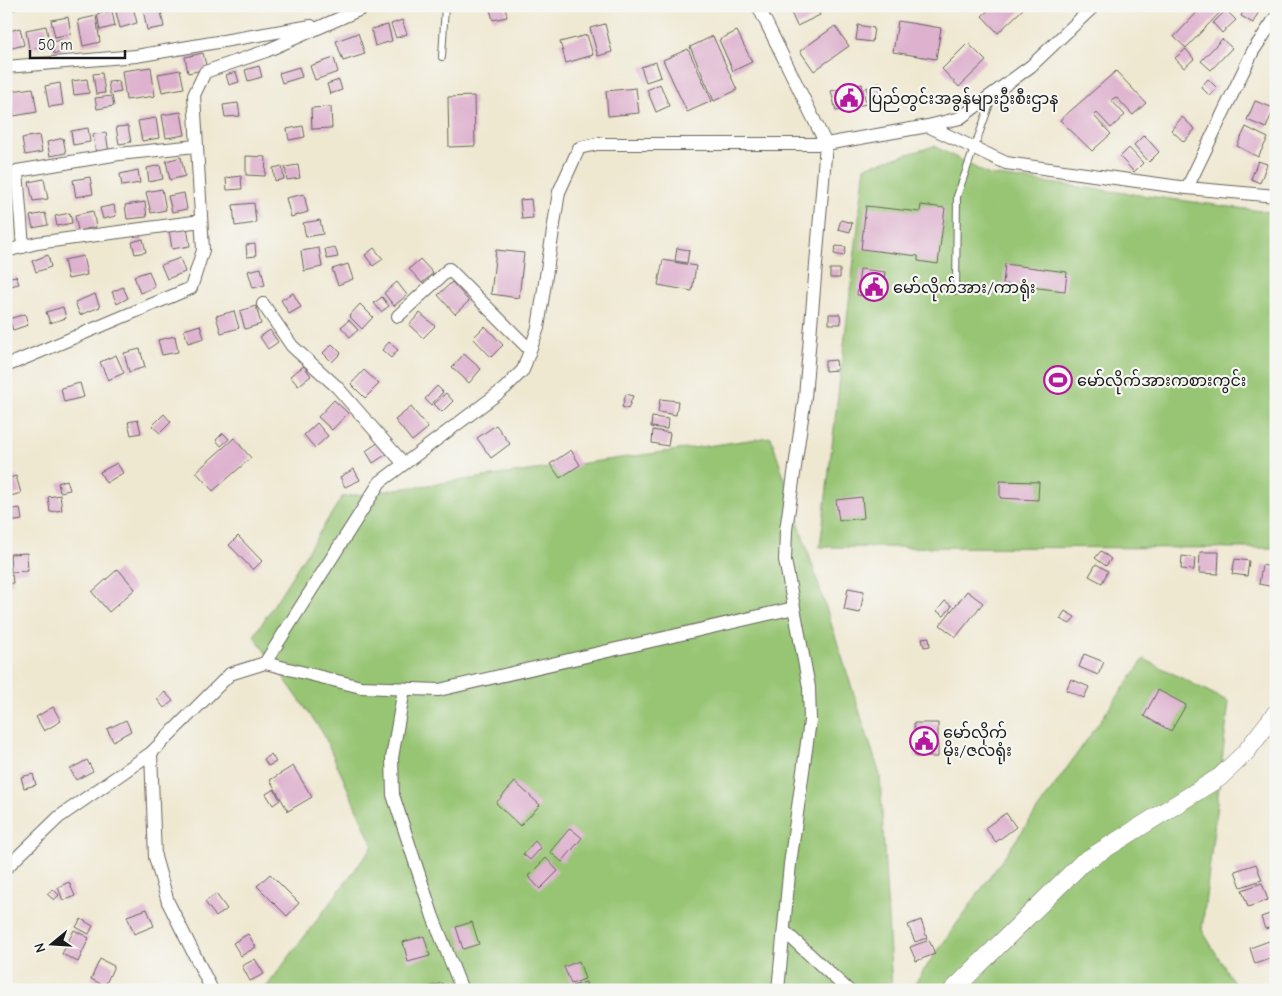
<svg xmlns="http://www.w3.org/2000/svg" width="1282" height="996" viewBox="0 0 1282 996" font-family="'Comic Neue','Noto Sans Myanmar',sans-serif">
	<style>
		.green { fill: #97c573; stroke: #5a7048 }
		.building { fill: #deb2cf }
		.lines { fill: none; stroke-linecap: round; stroke-linejoin: round }
		.lane-casing { stroke: #66635b; stroke-width: 8 }
		.street-casing { stroke: #66635b; stroke-width: 14 }
		.secondary-casing { stroke: #66635b; stroke-width: 19 }
		.lane { stroke: #fff; stroke-width: 6 }
		.street { stroke: #fff; stroke-width: 12 }
		.secondary { stroke: #fff; stroke-width: 18 }
		.labels { text-anchor: middle; stroke-width: 4.5; stroke-linejoin: round; paint-order: stroke }
		.poi-label { font-size: 16px; fill: #1c1c1c; stroke: #f6f6f2; text-anchor: start }
	</style>
	<rect width="100%" height="100%" fill="#f6f6f2"/>
	<filter id="ink" filterUnits="userSpaceOnUse"><feTurbulence type="fractalNoise" baseFrequency=".02" numOctaves="2"/><feDisplacementMap in="SourceGraphic" scale="10" xChannelSelector="R" yChannelSelector="G"/><feConvolveMatrix kernelMatrix="1 2 1 2 8 2 1 2 1" color-interpolation-filters="sRGB"/></filter>
	<filter id="wash" filterUnits="userSpaceOnUse"><feTurbulence type="fractalNoise" baseFrequency=".0096" numOctaves="4" result="noise"/><feDisplacementMap in="SourceGraphic" scale="20" xChannelSelector="R" yChannelSelector="G"/><feGaussianBlur stdDeviation="1.12" result="paint"/><feColorMatrix in="noise" values="0 0 0 0 0 0 0 0 0 0 0 0 0 0 0 0 0 1.4 0 .05"/><feComposite in="paint" operator="in"/></filter>
	<g filter="url(#wash)">
		<rect width="100%" height="100%" fill="#efe8d1"/>
		<path class="green" d="M934,146l55,29 287,38v335l-456,-1 45,-380z
			M771,437l109,338 12,215h-628l109,-144 -50,-113 -69,-97 88,-139z
			M1144,659l85,43 -27,228 36,60h-328z"/>
		<g id="blocks">
			<path class="building" d="M6,6h10l1,3 -11,3z
				M160,6l4,21 -17,3 -4,-21z
				M489,6h16l2,11 -14,3z
				M788,6h28l4,9 -23,11z
				M993,6h27l3,3 -25,24 -16,-17z
				M1203,6h19l2,2 -38,40 -12,-11z
				M1246,6l13,5 -6,12 -12,-7z
				M133,7l4,16 -17,5 -4,-16z
				M1226,10l10,10 -14,13 -9,-10z
				M112,11l3,15 -15,4 -3,-16z
				M96,16l4,26 -17,4 -5,-26z
				M68,17l3,17 -16,3 -4,-17z
				M402,20l5,14 -11,4 -5,-14z
				M898,21l43,7 -5,31 -43,-7z
				M605,24l7,28 -14,4 -8,-28z
				M388,25l4,16 -17,5 -4,-17z
				M858,25l16,3 -2,14 -16,-2z
				M46,26l4,20 -21,3 -3,-19z
				M835,26l14,20 -35,25 -14,-20z
				M20,28l4,17 -16,4 -2,-17z
				M737,31l15,31 -19,9 -14,-31z
				M358,33l7,21 -22,7 -7,-20z
				M587,35l6,20 -27,8 -6,-21z
				M713,36l24,54 -23,11 -24,-54z
				M1222,39l10,9 -21,22 -10,-9z
				M61,40l2,12 -9,2 -2,-12z
				M968,43l18,18 -27,26 -17,-18z
				M688,49l24,52 -25,11 -24,-52z
				M1186,49l8,10 -10,9 -9,-10z
				M203,53l4,16 -19,4 -3,-16z
				M334,58l4,14 -23,8 -5,-14z
				M656,62l5,15 -15,5 -5,-15z
				M259,66l3,11 -14,4 -3,-11z
				M151,67l4,29 -29,4 -4,-29z
				M299,67l3,10 -20,6 -3,-10z
				M180,70l4,18 -22,4 -4,-18z
				M1116,71l30,32 -13,12 -17,-18 -5,3 14,15 -14,13 -14,-15 -3,3 17,18 -19,17 -32,-31z
				M236,72l3,10 -10,3 -3,-10z
				M102,73l3,20 -9,1 -3,-20z
				M87,79l2,14 -15,2 -2,-14z
				M1208,79l9,9 -7,8 -9,-9z
				M339,80l3,10 -12,4 -3,-10z
				M119,81l2,11 -11,2 -2,-12z
				M60,83l3,22 -14,2 -4,-21z
				M879,83l5,15 -12,5 -6,-15z
				M660,84l9,22 -13,6 -9,-22z
				M862,84l4,20 -30,7 -5,-20z
				M33,88l4,24 -23,4 -3,-25z
				M636,88l3,25 -31,3 -2,-25z
				M112,96l2,10 -17,3 -2,-11z
				M474,96l1,50 -26,1 -1,-50z
				M1255,101l19,7 -8,20 -19,-8z
				M238,103l2,13 -15,1 -2,-12z
				M331,107l1,21 -20,1 -1,-21z
				M181,112l4,23 -19,3 -4,-23z
				M1182,117l13,12 -11,13 -13,-12z
				M156,118l3,20 -17,3 -4,-20z
				M128,126l3,16 -12,2 -3,-17z
				M303,126l2,11 -16,3 -2,-11z
				M1246,127l22,11 -10,19 -21,-11z
				M88,128l2,14 -17,3 -2,-14z
				M106,133l3,20 -13,1 -3,-20z
				M39,135l3,17 -17,3 -3,-17z
				M1144,135l15,17 -10,10 -15,-17z
				M63,138l3,15 -16,3 -3,-14z
				M1129,148l14,15 -9,9 -14,-15z
				M246,156l20,1 -1,19 -19,-1z
				M181,157l4,19 -15,4 -4,-19z
				M1258,161l9,3 -7,19 -9,-4z
				M160,165l3,14 -14,3 -2,-14z
				M298,165l2,13 -13,2 -2,-13z
				M282,166l2,13 -9,2 -2,-13z
				M138,170l2,13 -18,3 -2,-12z
				M241,176l1,13 -15,1 -1,-12z
				M90,177l3,17 -17,3 -3,-17z
				M44,179l4,20 -15,2 -4,-19z
				M14,182l2,12 -10,1v-12z
				M162,189l4,21 -15,3 -5,-21z
				M184,193l3,16 -15,3 -4,-16z
				M304,194l4,18 -17,5 -5,-19z
				M531,199l2,19 -11,1 -2,-19z
				M145,202l2,15 -20,2 -2,-14z
				M254,203l2,20 -21,3 -2,-21z
				M114,205l2,11 -13,3 -3,-11z
				M921,205l24,3 -7,56 -20,-3v-5l-57,-7 5,-43 54,6z
				M93,211l3,16 -18,4 -3,-16z
				M45,213l3,12 -15,3 -3,-12z
				M70,213l2,10 -15,3 -2,-10z
				M320,220l3,14 -17,3 -3,-14z
				M841,220l11,3 -2,9 -12,-3z
				M187,227l3,19 -18,3 -3,-19z
				M143,239l3,13 -11,2 -3,-12z
				M255,244l1,12 -9,1 -1,-12z
				M836,246l10,1 -2,9 -10,-2z
				M335,247l3,10 -11,2 -2,-10z
				M319,248l3,19 -18,4 -3,-20z
				M374,248l9,11 -10,7 -8,-11z
				M677,248l12,2 -2,13 -12,-2z
				M496,250l28,3 -5,45 -28,-4z
				M48,255l3,12 -15,5 -4,-11z
				M83,256l4,19 -19,4 -4,-19z
				M180,258l5,14 -18,7 -6,-14z
				M420,259l13,14 -11,10 -13,-14z
				M663,260l33,6 -4,25 -34,-6z
				M348,264l5,15 -15,6 -6,-16z
				M1005,264l62,8 -2,19 -62,-7z
				M261,268l4,17 -12,3 -5,-17z
				M830,269h10v9h-10z
				M860,269l25,3 -3,26 -25,-3z
				M149,271l6,16 -15,6 -6,-17z
				M16,276l3,8 -13,3v-9z
				M397,282l10,13 -13,11 -10,-13z
				M452,282l17,19 -14,13 -17,-19z
				M123,287l5,11 -11,6 -5,-12z
				M293,293l8,14 -12,7 -8,-14z
				M95,294l5,13 -20,8 -5,-13z
				M382,297l7,9 -8,6 -7,-9z
				M360,304l13,13 -11,12 -13,-13z
				M256,306l5,18 -16,5 -5,-18z
				M63,307l3,11 -16,5 -4,-11z
				M234,311l5,17 -18,5 -5,-17z
				M420,313l15,13 -12,12 -14,-13z
				M25,314l3,11 -15,5 -4,-11z
				M829,314h11l1,10h-12z
				M349,320l9,10 -8,7 -9,-10z
				M200,325l4,13 -16,5 -4,-13z
				M485,326l18,19 -12,12 -18,-19z
				M270,330l8,12 -10,7 -8,-12z
				M175,336l3,16 -16,3 -4,-15z
				M389,342l9,8 -7,8 -9,-8z
				M332,344l9,9 -9,9 -9,-9z
				M140,349l5,18 -16,5 -5,-19z
				M464,354l17,15 -12,14 -17,-16z
				M116,355l8,18 -16,7 -8,-18z
				M836,360l1,10 -12,1v-10z
				M304,366l7,10 -13,10 -8,-10z
				M364,370l15,14 -14,14 -14,-14z
				M80,383l4,14 -20,5 -3,-14z
				M437,386l6,6 -12,13 -6,-6z
				M446,393l7,8 -11,11 -8,-8z
				M626,394l7,2 -5,13 -6,-2z
				M660,399l18,2 -2,14 -18,-3z
				M334,400l14,13 -16,17 -14,-13z
				M411,407l17,21 -16,13 -17,-21z
				M164,414l7,8 -11,11 -8,-7z
				M652,417l16,2 -1,10 -16,-2z
				M138,420l3,13 -10,2 -3,-13z
				M317,423l11,13 -13,12 -11,-13z
				M496,425l14,19 -19,14 -14,-20z
				M653,430l17,3 -2,13 -16,-3z
				M223,433l6,6 -8,7 -5,-6z
				M234,438l17,20 -38,33 -17,-19z
				M379,442l8,12 -14,9 -7,-12z
				M571,450l9,15 -20,13 -10,-14z
				M117,463l6,10 -17,10 -6,-11z
				M354,469l6,11 -15,7 -5,-10z
				M16,476l5,17 -14,4 -1,-18z
				M67,480l3,10 -10,2 -2,-9z
				M1000,481l39,1 -1,18 -38,-2z
				M60,495l2,15 -12,2 -2,-15z
				M862,497l2,21 -25,3 -3,-21z
				M20,508l2,12 -13,2 -2,-12z
				M238,536l24,25 -9,9 -24,-25z
				M1101,551l10,8 -5,7 -11,-8z
				M1200,552h19l-1,22 -19,-1z
				M27,553l1,18 -17,1 -1,-18z
				M1182,556l13,2 -1,12 -13,-1z
				M1235,559l14,2 -2,15 -15,-2z
				M1096,564l12,7 -6,12 -13,-7z
				M1262,565l14,3 -2,19 -15,-3z
				M118,569l17,20 -26,23 -17,-20z
				M6,575h6l1,8 -7,1z
				M848,588l16,3 -4,22 -16,-3z
				M967,591l16,12 -27,34 -16,-12z
				M945,601l7,5 -8,10 -7,-5z
				M1065,611l10,6 -5,7 -10,-5z
				M929,637l1,9 -6,1 -2,-9z
				M1084,654l20,8 -6,13 -19,-8z
				M1071,679l18,8 -5,11 -18,-8z
				M1158,690l28,15 -15,26 -27,-15z
				M165,692l8,9 -9,7 -7,-9z
				M53,707l8,14 -17,10 -8,-14z
				M126,720l5,11 -18,10 -6,-12z
				M914,723h24v34h-23z
				M271,754l5,8 -8,4 -4,-7z
				M87,760l6,11 -17,9 -6,-11z
				M293,766l19,31 -24,14 -18,-31z
				M33,774l3,11 -12,3 -3,-11z
				M515,782l25,23 -20,21 -24,-23z
				M274,789l6,11 -7,5 -7,-11z
				M1006,813l10,14 -20,15 -11,-14z
				M570,828l12,10 -20,24 -12,-10z
				M535,841l6,7 -11,12 -7,-6z
				M546,858l12,13 -18,18 -12,-13z
				M1256,864l6,16 -21,7 -6,-16z
				M270,874l29,29 -12,13 -30,-30z
				M69,882l6,14 -12,5 -5,-14z
				M1262,883l6,17 -20,7 -6,-17z
				M53,889l6,6 -5,5 -7,-6z
				M216,894l11,15 -11,8 -11,-15z
				M147,909l7,17 -20,8 -7,-18z
				M1276,912v14l-11,3 -4,-12z
				M81,919l12,7 -4,8 -13,-7z
				M921,920l6,18 -12,4 -7,-17z
				M472,922l7,22 -16,5 -7,-22z
				M74,930l15,8 -11,24 -16,-8z
				M248,934l8,13 -15,9 -8,-13z
				M424,936l6,20 -22,6 -5,-20z
				M929,940l6,14 -19,7 -6,-14z
				M1269,941l6,16 -20,7 -5,-16z
				M100,959l14,7 -9,20 -14,-7z
				M255,959l9,15 -14,7 -8,-15z
				M579,961l6,18 -14,5 -7,-17z
				M586,982l2,8h-15l-1,-4z
				M442,983l2,7h-18l-1,-2z
				M94,985l11,5h-13z"/>
		</g>
	</g>
	<g filter="url(#ink)">
		<use href="#blocks" fill-opacity="0" stroke="#66635b" stroke-width="1"/>
		<g class="lines">
			<defs>
				<path id="lane" d="M442,57l3,-51
					M956,291l1,-95 35,-98"/>
				<path id="street" d="M758,6l68,138 -21,253 -19,133 -1,30 24,127 1,34 -20,143 -12,126
					M1276,17l-23,34 -66,137 89,8
					M6,67l130,-11 175,-30
					M928,126l78,37 181,25
					M23,247l-6,-76 102,-17 77,-8
					M6,251l31,-8 164,-22
					M263,304l29,42 45,41 67,77
					M398,316l51,-47 81,81
					M6,366l185,-78 12,-38 -9,-155 11,-23 61,-21 97,-43
					M265,663l115,-181 124,-93 19,-19 15,-42 21,-136 20,-44 18,-4h229l102,-18 32,-8 71,-52 63,-60
					M404,689l-12,69 1,37 40,122 29,73
					M151,753l4,104 13,45 44,88
					M6,868l53,-51 92,-64 79,-79 35,-11 96,24 78,3 355,-82
					M784,931l64,59"/>
				<path id="secondary" d="M953,990l129,-127 138,-86 25,-24 31,-40"/>
			</defs>
			<use href="#lane" class="lane-casing"/>
			<use href="#street" class="street-casing"/>
			<use href="#secondary" class="secondary-casing"/>
			<use href="#lane" class="lane"/>
			<use href="#street" class="street"/>
			<use href="#secondary" class="secondary"/>
		</g>
	</g>
	<defs>
		<symbol id="civic-ring" viewBox="-11 -11 22 22"><circle r="9.5" fill="#f6f6f2" stroke="#b5179e" stroke-width="1.5"/><path d="M-.6-6.5H3V-4.5H.6V-3L4-1V1h2V6H-6V1h2V-1L-.6-3ZM-1.2 2.5V6h2.4V2.5Z" fill="#b5179e"/></symbol>
		<symbol id="stadium-ring" viewBox="-11 -11 22 22"><circle r="9.5" fill="#f6f6f2" stroke="#b5179e" stroke-width="1.5"/><path d="M0-5a6.5 5 0 1 0 0 10a6.5 5 0 1 0 0-10ZM-3.5-1.8h7v3.6h-7Z" fill="#b5179e"/></symbol>
	</defs>
	<g fill-rule="evenodd">
		<use href="#civic-ring" x="833" y="82" width="32" height="32"/>
		<use href="#civic-ring" x="858" y="271" width="32" height="32"/>
		<use href="#stadium-ring" x="1042" y="364" width="32" height="32"/>
		<use href="#civic-ring" x="908" y="725" width="32" height="32"/>
	</g>
	<g class="labels">
		<g class="poi-label">
			<text x="868" y="104">ပြည်တွင်းအခွန်များဦးစီးဌာန</text>
			<text x="893" y="293">မော်လိုက်အား/ကာရုံး</text>
			<text x="1077" y="386">မော်လိုက်အားကစားကွင်း</text>
			<text x="943" y="738">မော်လိုက်<tspan x="943" dy="18">မိုး/ဇလရုံး</tspan></text>
		</g>
	</g>
	<rect width="1282" height="996" fill="none" stroke="#f6f6f2" stroke-width="25"/>
	<g transform="translate(52 944) rotate(252)" stroke="#f6f6f2" stroke-width="4" paint-order="stroke">
	<path d="M0-4L9 19L0 12L-9 19Z" fill="#1c1c1c"/>
	<text y="-8" font-size="14" font-weight="bold" text-anchor="middle" fill="#1c1c1c">N</text>
	</g>
	<path d="M30 50v8h95v-8" fill="none" stroke="#1c1c1c" stroke-width="2.5"/>
	<text x="38" y="50" font-size="15" fill="#1c1c1c" stroke="#f6f6f2" stroke-width="4" paint-order="stroke">50 m</text>
</svg>
